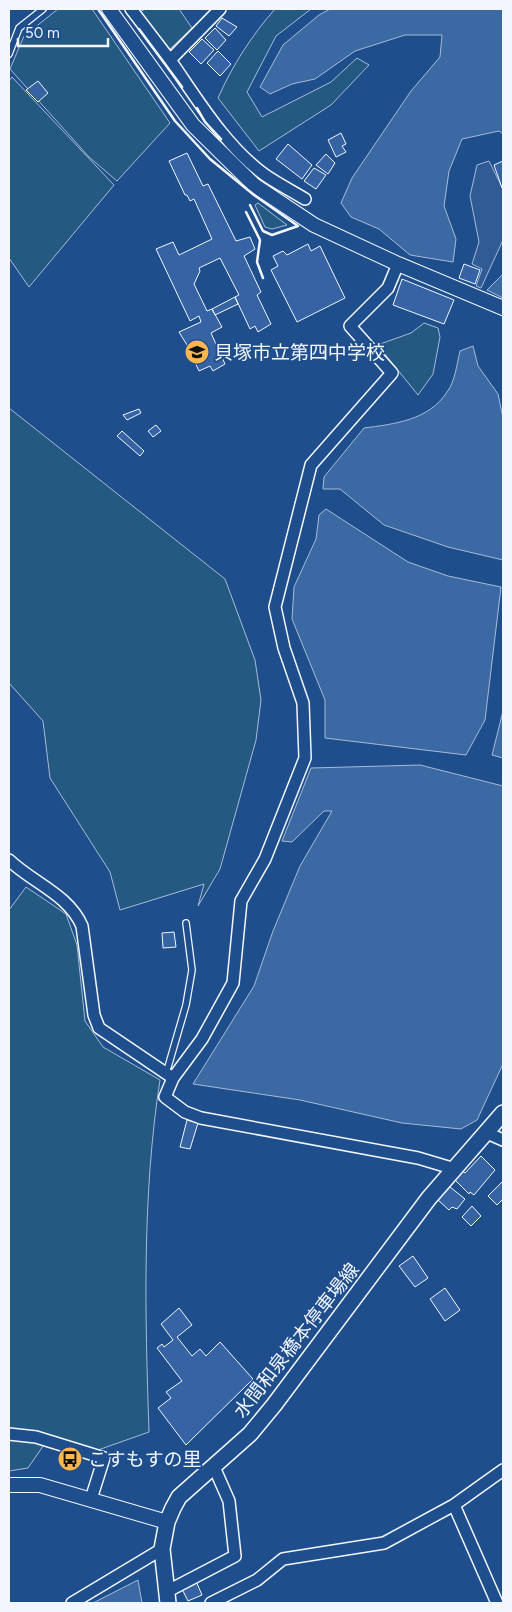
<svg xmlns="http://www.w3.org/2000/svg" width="512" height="1612" viewBox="0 0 512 1612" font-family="Figtree,'Noto Sans JP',sans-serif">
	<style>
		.green { fill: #245a82; stroke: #a8bbd7 }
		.parking { fill: #305b95; stroke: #a8bbd7 }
		.water { fill: #3b69a3; stroke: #a8bbd7 }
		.building { fill: #3563a3; stroke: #f2f6ff }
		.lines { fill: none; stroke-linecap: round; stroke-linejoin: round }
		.service-casing { stroke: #f2f6ff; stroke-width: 8 }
		.minor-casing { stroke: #f2f6ff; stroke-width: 14 }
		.tertiary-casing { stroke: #f2f6ff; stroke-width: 16 }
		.secondary-casing { stroke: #f2f6ff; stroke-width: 18 }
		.service { stroke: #1f4e8c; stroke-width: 5.5 }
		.minor { stroke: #1f4e8c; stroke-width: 11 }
		.tertiary { stroke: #1f4e8c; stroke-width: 14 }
		.secondary { stroke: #1f4e8c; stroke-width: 15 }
		.wall { stroke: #f2f6ff; stroke-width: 2.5 }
		.labels { text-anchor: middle; stroke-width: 4; stroke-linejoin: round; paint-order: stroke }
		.poi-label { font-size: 19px; fill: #f2f6ff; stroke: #1f4e8c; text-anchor: start }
		.street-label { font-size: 19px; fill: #f2f6ff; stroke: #1f4e8c }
	</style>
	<rect width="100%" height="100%" fill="#1f4e8c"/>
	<path class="green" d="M58,9h34l78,114 -53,58 -28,-24 -79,-88 14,-33z
		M145,9h34l13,19 -24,23 -28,-39z
		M275,9h36l-35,27 -29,56 15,25 69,-35 26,-24 12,7 -38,40 -72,46 -41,-53c14,-32 34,-63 57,-89z
		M12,77l102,108 -85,102 -20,-29v-177z
		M258,203l29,22 -15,4 -7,-2 -10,-22z
		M424,323l14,5 2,9 -7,37 -15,21 -34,-42 -4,-9 31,-11z
		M9,408l216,171 30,81 6,40 -5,40 -36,129 -22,37 6,-22 -84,26 -10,-38 -60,-94 -7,-57 -34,-38z
		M26,887l40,27 11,31 8,76 18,26 57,33c-18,116 -15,234 -11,352l-51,18 -48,-14 -22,32 -19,3v-561z"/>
	<path class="parking" d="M489,161l14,28v51l-22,48 -5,-2 6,-17 -10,-5 7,-22 -9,-46 7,-31z"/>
	<path class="water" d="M330,9h173v125l-4,-3 -37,8 -13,32 -5,35 12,33 -3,23 -43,-7 -31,-26 -28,-12 -10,-14 11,-25 59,-87 29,-34 2,-22h-37l-50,16 -40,28 -23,5 -22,10 -10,-7 23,-42 36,-30z
		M503,274v24l-16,-8z
		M473,346l5,20 20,28 5,24v142l-55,-13 -64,-22 -44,-36h-17l1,-12 40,-49c31,-4 65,-8 83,-36 8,-10 10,-29 13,-41z
		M326,509l82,53 40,14 53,11 -16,133 -19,35 -141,-17v-38l-33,-81 2,-32 22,-48 3,-24z
		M503,711v47l-11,-3z
		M420,765l83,21v278l-26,56 -16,9 -59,-6 -102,-23 -107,-16 61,-98 19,-55 27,-65 32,-55h-8l-32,31 -10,-1 29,-73z
		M138,1580l4,23h-49z"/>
	<path class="building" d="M222,18l15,9 -8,9 -13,-10z
		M215,28l11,12 -9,10 -12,-12z
		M202,39l12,11 -13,14 -12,-12z
		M218,51l13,13 -11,12 -13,-13z
		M38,81l10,12 -10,9 -12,-12z
		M341,133l5,11 -4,2 4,6 -10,5 -8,-17z
		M288,144l24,21 -10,14 -26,-20z
		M187,153l16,33 5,-2 28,57 14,-4 5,12 -11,7 17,36 -4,3 14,29 -13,8 -3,-6 -5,3 -15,-32 4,-2 -19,-37 -21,10 1,3 -6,13 13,27 5,-2 10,18 -11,6 14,31 -12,7 -3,-5 -11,5 -6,-13 6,-4 -6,-12 -6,3 -8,-13 22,-10 -2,-6 -9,5 -34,-72 17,-7 6,13 33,-16 -18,-40 -4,2 -3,-6h-2l-16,-34z
		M326,154l9,9 -7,11 -12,-9z
		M503,161v27h-1l-8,-23z
		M314,168l12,7 -10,14 -12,-8z
		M308,244l3,7 9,-5 25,52 -48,24 -26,-52 7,-4 -5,-10 10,-5 4,4z
		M464,264l16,6 -5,14 -16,-6z
		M402,279l52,21 -10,24 -51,-19z
		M235,297l3,7 -23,11 -3,-6z
		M139,409l2,4 -14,7 -4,-5z
		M156,425l5,6 -8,6 -5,-6z
		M122,431l22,20 -4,5 -23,-20z
		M174,932l2,15 -13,1 -1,-15z
		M187,1120l11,3 -8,26 -10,-2z
		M481,1156l14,14 -21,25 -4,-3 -1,2 -15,-15 7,-9 4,3z
		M503,1181v18l-6,6 -9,-9z
		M450,1187l15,12 -8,10 -5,-2 -3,3 -11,-10z
		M472,1206l9,10 -10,10 -9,-9z
		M413,1256l15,22 -13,9 -16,-21z
		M445,1288l15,22 -15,11 -15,-22z
		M179,1308l13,17 -15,12 15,19 8,-7 6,7 14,-14 33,37 -67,66 -28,-37 13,-10 -5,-6 16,-11 -25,-33 5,-4 2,3 9,-7 -12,-16z
		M196,1581l6,14 -14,6 -6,-12z"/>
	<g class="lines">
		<defs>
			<path id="service" d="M9,54l10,-26 24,-19
				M168,1067l18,-62 6,-35 -6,-47"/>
			<path id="minor" d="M131,9l39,51
				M220,9l-50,51c28,40 55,86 95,115 13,9 27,16 40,24
				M398,264l-10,24 -38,38 42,47 -81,92 -36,142 9,41 19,55 2,55 -40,101 -24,42 -8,82 -31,56 -29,39 -8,19 20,15 16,6 217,40 37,11
				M9,860c24,23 59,34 73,66l12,89 5,13 74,50
				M487,1133l16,7
				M9,1434l27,3 68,21 -13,41
				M454,1505l43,98
				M166,1592l69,-36 -6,-55 -15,-34
				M72,1603l90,-54
				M211,1603l46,-23 26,-21 101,-16 70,-38 49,-35"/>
			<path id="tertiary" d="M109,9l84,116 61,60 60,40 84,39 105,44
				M9,1485h31l127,37"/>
			<path id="secondary" d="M168,1603l-6,-54 5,-27 6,-14 6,-11 71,-63 24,-29 155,-207 74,-85"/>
		</defs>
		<use href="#service" class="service-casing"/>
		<use href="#minor" class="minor-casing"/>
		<use href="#tertiary" class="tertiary-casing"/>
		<use href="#secondary" class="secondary-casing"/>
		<use href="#service" class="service"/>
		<use href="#minor" class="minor"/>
		<use href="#tertiary" class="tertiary"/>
		<use href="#secondary" class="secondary"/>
		<path class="wall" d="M98,9l77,112 35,38 44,36 44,31
			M139,29l43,58
			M197,108l8,14 16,17
			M250,205l13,26 9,4 26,-9
			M246,212l14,28 -3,22 6,16"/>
	</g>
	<defs>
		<symbol id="university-disc" viewBox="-11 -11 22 22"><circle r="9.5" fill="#ffb74d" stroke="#1f4e8c"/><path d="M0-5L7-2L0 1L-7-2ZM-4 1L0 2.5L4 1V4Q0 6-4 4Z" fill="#111"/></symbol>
		<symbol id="bus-disc" viewBox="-11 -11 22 22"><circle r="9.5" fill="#ffb74d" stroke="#1f4e8c"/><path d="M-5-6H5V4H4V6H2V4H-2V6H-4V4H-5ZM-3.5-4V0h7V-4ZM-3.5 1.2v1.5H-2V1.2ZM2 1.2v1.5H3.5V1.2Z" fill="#111"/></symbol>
	</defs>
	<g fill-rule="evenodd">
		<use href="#university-disc" x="183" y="338" width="28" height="28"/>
		<use href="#bus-disc" x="56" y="1445" width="28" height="28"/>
	</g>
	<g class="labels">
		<g class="poi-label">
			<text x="214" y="359">貝塚市立第四中学校</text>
			<text x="88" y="1466">こすもすの里</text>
		</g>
		<g class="street-label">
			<text transform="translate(296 1340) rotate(-52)" y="7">水間和泉橋本停車場線</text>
		</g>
	</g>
	<rect width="512" height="1612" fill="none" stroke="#f2f6ff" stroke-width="20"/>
	<path d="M18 38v8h90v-8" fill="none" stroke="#f2f6ff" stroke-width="2.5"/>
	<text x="25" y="38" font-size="15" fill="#f2f6ff" stroke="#1f4e8c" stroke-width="4" paint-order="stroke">50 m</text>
</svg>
